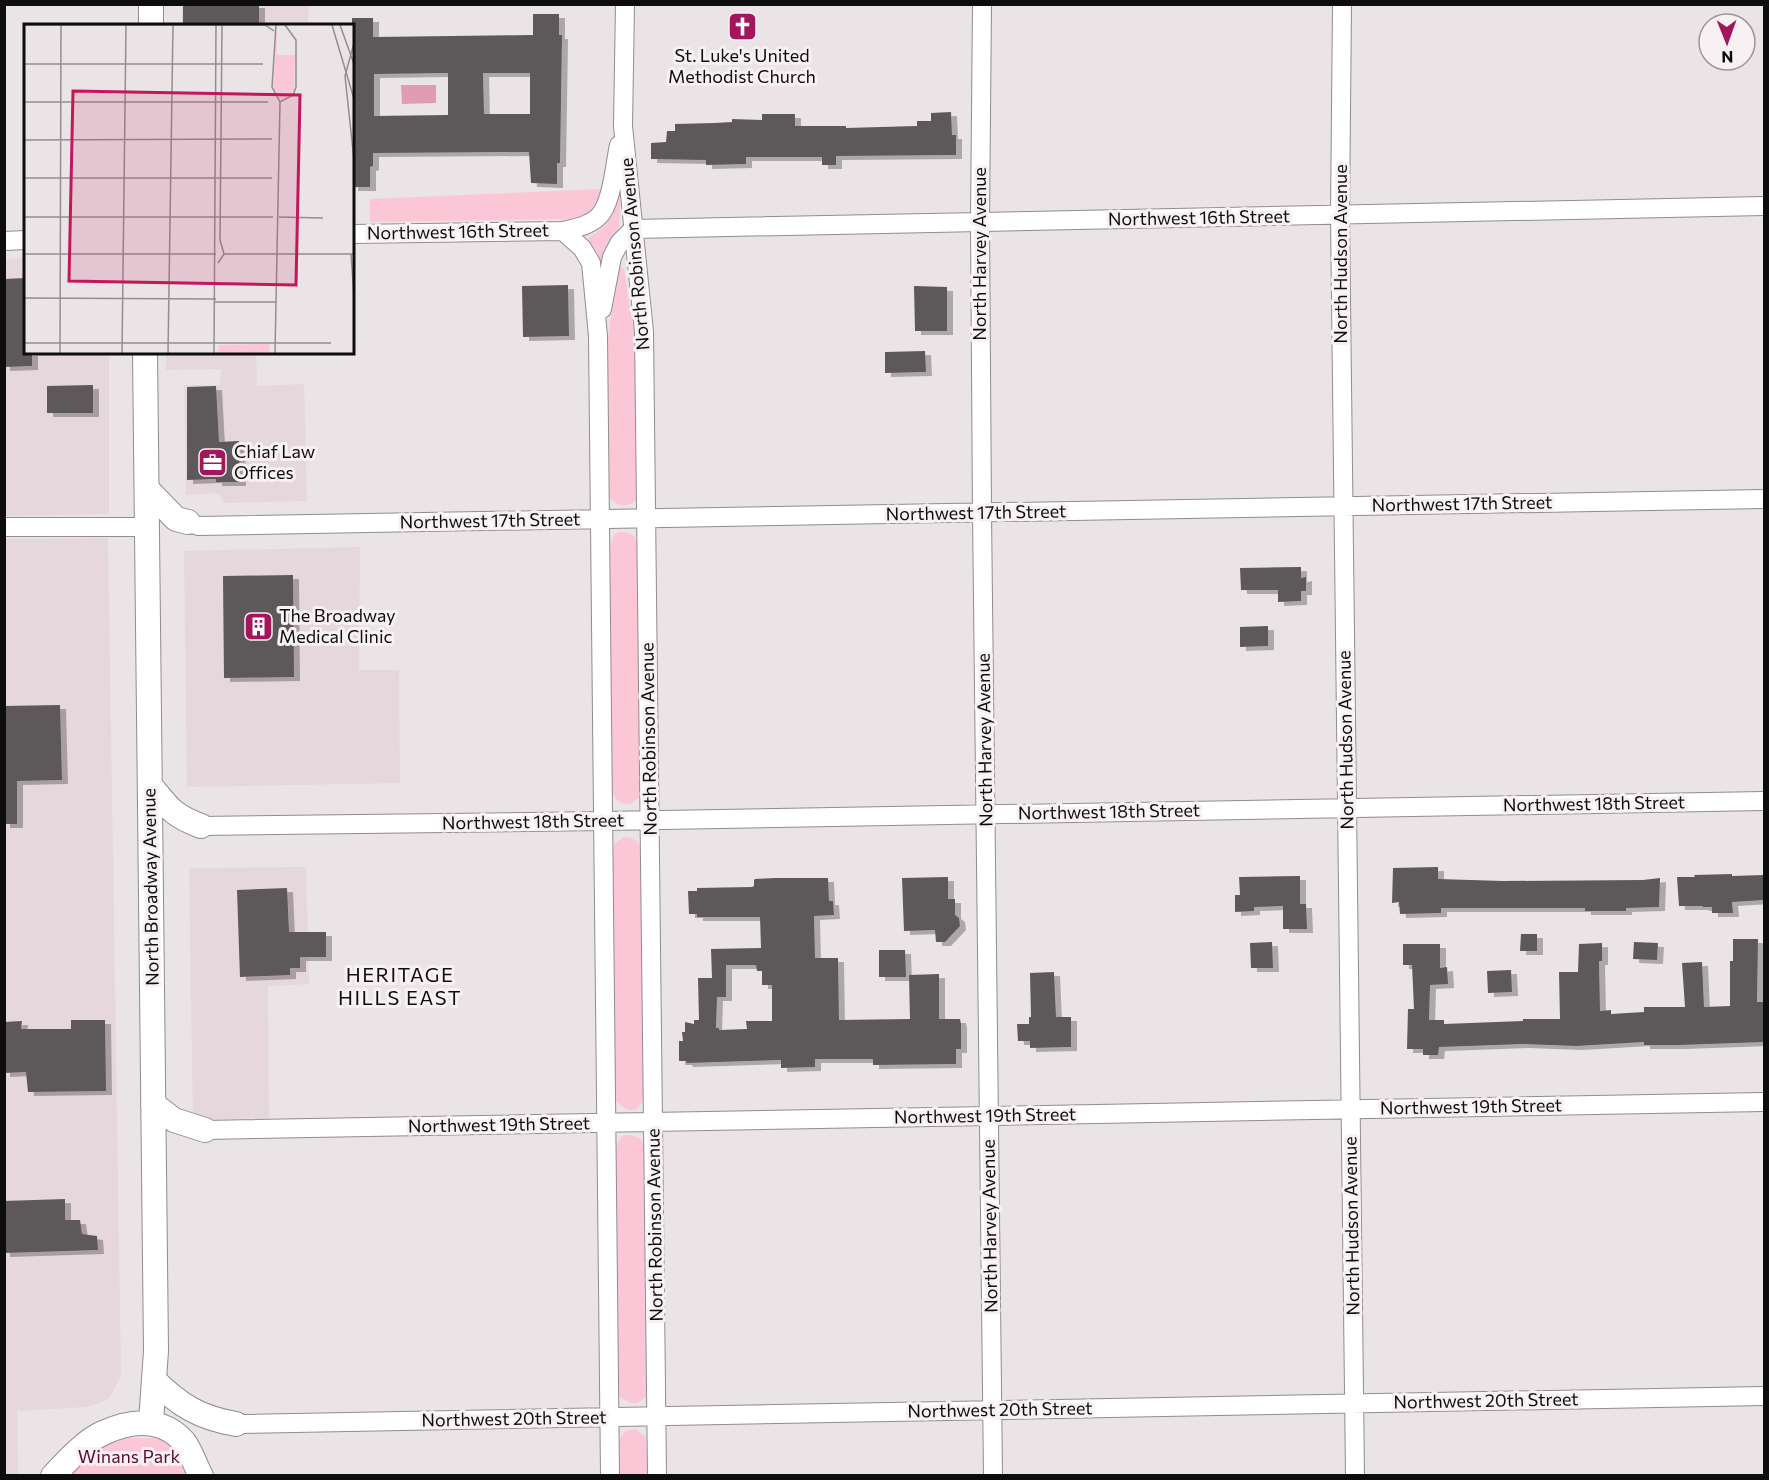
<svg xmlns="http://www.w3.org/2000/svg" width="1769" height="1480" viewBox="0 0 1769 1480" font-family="Commissioner,sans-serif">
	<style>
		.built { fill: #e5d7db }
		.green { fill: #fbc7d7 }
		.water { fill: #e19cb2 }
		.building { fill: #5d585a; fill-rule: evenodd; filter: url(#shadow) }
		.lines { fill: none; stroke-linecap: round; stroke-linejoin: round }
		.minor-casing { stroke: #918c8d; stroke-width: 20 }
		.major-casing { stroke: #918c8d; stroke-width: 26 }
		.minor { stroke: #fff; stroke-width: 18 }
		.major { stroke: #fff; stroke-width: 24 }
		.labels { text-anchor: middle; stroke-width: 6; stroke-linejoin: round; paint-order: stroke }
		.poi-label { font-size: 18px; fill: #0e0d0d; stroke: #f7f1f3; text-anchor: start }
		.street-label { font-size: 18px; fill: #0e0d0d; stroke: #f7f1f3 }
		.park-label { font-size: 18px; fill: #5c0b31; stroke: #f7f1f3 }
		.neighbourhood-label { font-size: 20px; letter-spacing: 1.5px; fill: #0e0d0d; stroke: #f7f1f3 }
		.inset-road { fill: none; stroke: #928e8f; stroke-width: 1.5 }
		.view { fill: #c2185b; fill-opacity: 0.15; stroke: #c2185b; stroke-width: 3 }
		.inset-edge { fill: none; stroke: #0e0d0d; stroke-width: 3 }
	</style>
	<defs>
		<filter id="shadow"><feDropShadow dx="6" dy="4" stdDeviation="0" flood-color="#0004"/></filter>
	</defs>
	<rect width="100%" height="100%" fill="#eae4e6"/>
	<path class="built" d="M182,5h127l-1,20 -126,1z
		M25,258l1,94 83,1v161l-104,2 -1,-257z
		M166,353h90l1,33 47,-2 3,117 -82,2 -7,-10 -32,2 -2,-110h36l1,-16 -55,1z
		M108,538l13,838 -11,21 -10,6 -14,4 -69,4 1,65 -14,-1v-936z
		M360,547l-1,123h40l1,113 -213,4 -3,-236z
		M306,867l3,117 -41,2 1,132 -76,2 -4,-252z"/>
	<path class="green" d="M602,189l-7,21 -19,9 -206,3v-23z
		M618,189h3l-2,38 -10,15 -7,22 -5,-12 -9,-12 1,-3c19,-11 30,-26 29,-48z
		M621,267l3,2 12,75 2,151 -1,5c-10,8 -21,7 -28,-4l-2,-152 11,-75z
		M619,532c13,-1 18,6 20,18l2,241 -2,6 -8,7c-11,0 -16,-3 -19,-14l-3,-243 5,-12z
		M624,837c12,1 15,4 18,15l2,246c-6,18 -21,14 -29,0l-2,-246 1,-8z
		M625,1135c10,0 16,2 20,11l2,245v6l-10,6h-6l-11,-6 -2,-6 -3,-243 6,-11z
		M635,1429l11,8 2,38 -29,1v-36l6,-9z
		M153,1438c20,3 27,21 36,37l-120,1c14,-15 35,-33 55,-37 9,-2 19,0 29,-1z"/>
	<path class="water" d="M401,85h35v18l-34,1z"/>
	<path class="building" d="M183,4h76v19h-76z
		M533,14h26v21h3l-2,128h-3v21l-26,-1 -2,-31 -156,1v13l-3,1v20h-18v-169h21v19l158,-2h2zM448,73v42l-74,1v-42zM483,73h47v41h-46z
		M951,112l1,23h4v20l-120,1v9h-14v-8h-76v7l-40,1v-5l-55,-1v-16l15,-1 1,-11h8v-7l40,-1 17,-1v-3l30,1v-6h33v12h51v2l71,-2v-5h14v-8z
		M26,278v74h6v14l-28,1v-88z
		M568,285l1,51 -46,1 -1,-51z
		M914,286l33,1v44h-32z
		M925,351l1,21 -41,1v-21z
		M93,385v28h-46v-27z
		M216,386l3,56 20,-1 1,41h-24v-3l-29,1v-93z
		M1301,567v11l5,-1v14h-5v10l-23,1v-12h-37l-1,-22z
		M293,575l1,102 -70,1 -1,-102z
		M1268,626v20l-28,1v-20z
		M60,705l2,75 -45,1v43h-13v-118z
		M1438,867v12l65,2 140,-1 17,-2 -1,29 -33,1v3h-41v-3h-144v5l-41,1 -1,-12 -7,1 1,-35z
		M1732,874v2l32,-1v25l-32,2 1,11h-21v-6h-9v-1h-24l-2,-29h18l-1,-2z
		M1300,876v28h6l1,25h-24v-23l-29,1v4l-19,1v-17h5l-1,-18z
		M948,877v22h7v16l4,3 1,8 -15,16h-9l-1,-12 -31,1 -2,-53z
		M775,878h53l1,23h4l1,14 -20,1 1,42h23l1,62 71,-1 -1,-44 30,-1v45h21l1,5v25h-5v15l-83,1v-6h-58v8l-34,1v-8l-94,3 -1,-2h-7v-20h4l-1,-9h3v-10l9,2v-4h5l-1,-42h14l-1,-29 50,-1 -1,-31h-63v-3h-8l-1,-23h9v-3l55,-1 2,-1v-6l1,-1zM726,965h30l1,6h5v14h10v36h-26l1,8 -28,1v-2h-3l1,-31h9z
		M287,888l2,44h37v25h-26v11h-10v7l-50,2 -3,-87z
		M1521,934h16v17h-17z
		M1733,939h25l-1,63h7v40l-85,3h-35v-3l-68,4 -53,-2 -84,3 -1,8h-15v-6h-16l1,-40h6l-2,-44h-9v-21h37v24l7,-1 1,17 -18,1 -1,35h15v4l79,-3v-2h37l-1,-47h19l1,-28 23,-1v18h-3l1,50 11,-1v4l33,-2v-5h41l-3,-44 20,-1 2,45 26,-1v-45h3z
		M1272,942l1,26h-22l-1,-25z
		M1634,942l24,1 -1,17 -24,-1z
		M879,950h26l1,27h-27z
		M1511,970l1,22 -24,1 -1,-22z
		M1054,972l2,45h15v30l-41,1v-7h-12l-1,-17h12v-7h2l-1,-44z
		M71,1020h34l1,71 -78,1 -2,-20 -22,1v-51l18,-1 -1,8h50z
		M65,1199v21h15l2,14 15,2 1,14 -94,3v-52z"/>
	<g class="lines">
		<defs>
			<path id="minor" d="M625,4l-2,122 21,206 13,1144
				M982,4l-2,218 2,291 11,963
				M1342,4l-2,211 15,1261
				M633,229l1131,-23
				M563,231l19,17 9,15 7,73 12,1140
				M352,234l211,-3c12,-3 26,-5 35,-14 14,-12 17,-54 21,-72
				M4,241l22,-1
				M602,309l10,-52 8,-15 13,-13
				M188,522l10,4 1566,-27
				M4,527h143
				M201,826l402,-5 1161,-20
				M205,1130l1559,-28
				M236,1424l1528,-28"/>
			<path id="major" d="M151,26v-22
				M145,352l11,999 -5,71
				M147,489l29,30 12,3
				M150,785c19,23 22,30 51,41
				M153,1104l21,16 31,10
				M154,1380c25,25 46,38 82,44
				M53,1476c14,-15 32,-35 50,-43 28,-13 59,-16 81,9 7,9 11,23 17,34"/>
		</defs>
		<use href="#minor" class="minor-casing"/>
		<use href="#major" class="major-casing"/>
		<use href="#minor" class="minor"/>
		<use href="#major" class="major"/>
	</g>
	<defs>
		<symbol id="church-square" viewBox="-11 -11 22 22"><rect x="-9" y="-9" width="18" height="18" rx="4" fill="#a3165b" stroke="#f7f1f3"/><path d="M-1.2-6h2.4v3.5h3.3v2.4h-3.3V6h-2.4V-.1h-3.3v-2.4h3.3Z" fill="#fff"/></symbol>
		<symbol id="office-square" viewBox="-11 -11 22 22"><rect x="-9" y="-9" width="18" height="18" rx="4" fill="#a3165b" stroke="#f7f1f3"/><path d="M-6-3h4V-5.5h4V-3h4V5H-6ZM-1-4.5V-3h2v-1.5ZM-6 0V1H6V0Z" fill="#fff"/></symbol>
		<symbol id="building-square" viewBox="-11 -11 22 22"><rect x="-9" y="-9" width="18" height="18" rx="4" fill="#a3165b" stroke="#f7f1f3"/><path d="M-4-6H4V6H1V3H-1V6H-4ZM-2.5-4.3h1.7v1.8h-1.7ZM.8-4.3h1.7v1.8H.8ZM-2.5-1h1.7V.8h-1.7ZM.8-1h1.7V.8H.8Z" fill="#fff"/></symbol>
	</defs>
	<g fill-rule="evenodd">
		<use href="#church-square" x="726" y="10" width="33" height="33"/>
		<use href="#office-square" x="196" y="446" width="33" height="33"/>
		<use href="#building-square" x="242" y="610" width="33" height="33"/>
	</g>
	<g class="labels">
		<g class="poi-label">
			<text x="742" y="62" text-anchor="middle">St. Luke's United<tspan x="742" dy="21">Methodist Church</tspan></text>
			<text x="234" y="458">Chiaf Law<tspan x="234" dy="21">Offices</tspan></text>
			<text x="279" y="622">The Broadway<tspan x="279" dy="21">Medical Clinic</tspan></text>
		</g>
		<g class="street-label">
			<text transform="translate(1199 218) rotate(-1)" y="6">Northwest 16th Street</text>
			<text transform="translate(458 232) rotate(-1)" y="6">Northwest 16th Street</text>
			<text transform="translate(635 254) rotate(-95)" y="6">North Robinson Avenue</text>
			<text transform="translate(980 254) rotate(-90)" y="6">North Harvey Avenue</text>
			<text transform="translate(1341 254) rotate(-90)" y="6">North Hudson Avenue</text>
			<text transform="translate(1462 504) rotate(-1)" y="6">Northwest 17th Street</text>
			<text transform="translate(976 513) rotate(-1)" y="6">Northwest 17th Street</text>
			<text transform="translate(490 521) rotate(-1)" y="6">Northwest 17th Street</text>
			<text transform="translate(649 739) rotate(-91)" y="6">North Robinson Avenue</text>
			<text transform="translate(985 740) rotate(-91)" y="6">North Harvey Avenue</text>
			<text transform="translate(1346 740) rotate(-91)" y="6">North Hudson Avenue</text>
			<text transform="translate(1594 804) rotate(-1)" y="6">Northwest 18th Street</text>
			<text transform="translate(1109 812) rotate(-1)" y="6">Northwest 18th Street</text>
			<text transform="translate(533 822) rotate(-1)" y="6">Northwest 18th Street</text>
			<text transform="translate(151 887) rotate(-91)" y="6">North Broadway Avenue</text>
			<text transform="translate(1471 1107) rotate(-1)" y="6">Northwest 19th Street</text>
			<text transform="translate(985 1116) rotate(-1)" y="6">Northwest 19th Street</text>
			<text transform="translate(499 1125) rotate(-1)" y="6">Northwest 19th Street</text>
			<text transform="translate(655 1225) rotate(-91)" y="6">North Robinson Avenue</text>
			<text transform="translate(990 1226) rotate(-91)" y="6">North Harvey Avenue</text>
			<text transform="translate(1352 1226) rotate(-91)" y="6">North Hudson Avenue</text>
			<text transform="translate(1486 1401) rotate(-1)" y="6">Northwest 20th Street</text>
			<text transform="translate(1000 1410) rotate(-1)" y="6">Northwest 20th Street</text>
			<text transform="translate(514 1419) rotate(-1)" y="6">Northwest 20th Street</text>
		</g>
		<g class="park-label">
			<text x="129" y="1463">Winans Park</text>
		</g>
		<g class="neighbourhood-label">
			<text x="400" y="982">HERITAGE<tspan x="400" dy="23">HILLS EAST</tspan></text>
		</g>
	</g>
	<g transform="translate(24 24)">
		<rect width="330" height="330" fill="#eae4e6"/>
		<path d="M253,4v27h18l-1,34 -3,6 -12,5 -6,-12zM246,320l-1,9h-51l1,-8z" fill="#fbc7d7"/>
		<path class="inset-road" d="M0,1h241l9,6M252,1l-4,62 8,15 13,-7 3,-8v-47l-11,-15M308,1l22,74M316,1l14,39M198,2l-2,214 4,14M330,19l-9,33 9,84M0,40h239M0,78h244M0,116l248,-1M0,154h248M0,193h249M255,193l44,1M0,230h192M327,230l3,42M194,239l6,-9h130M0,274l192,1M191,278h61M0,319h307M36,329l1,-328M98,329l4,-328M144,329l5,-328M190,329l2,-328M251,329l5,-251"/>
		<path class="view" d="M49,67l227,4 -4,190 -227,-4z"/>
		<rect width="330" height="330" class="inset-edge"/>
	</g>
	<rect width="1769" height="1480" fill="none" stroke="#0e0d0d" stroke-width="12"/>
	<g transform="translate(1727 42) rotate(179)"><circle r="28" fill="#f7f1f3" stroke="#9a9697" stroke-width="1.5"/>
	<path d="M0-4.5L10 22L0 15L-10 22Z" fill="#a3165b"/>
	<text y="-9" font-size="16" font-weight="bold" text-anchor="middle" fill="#0e0d0d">N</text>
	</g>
</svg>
